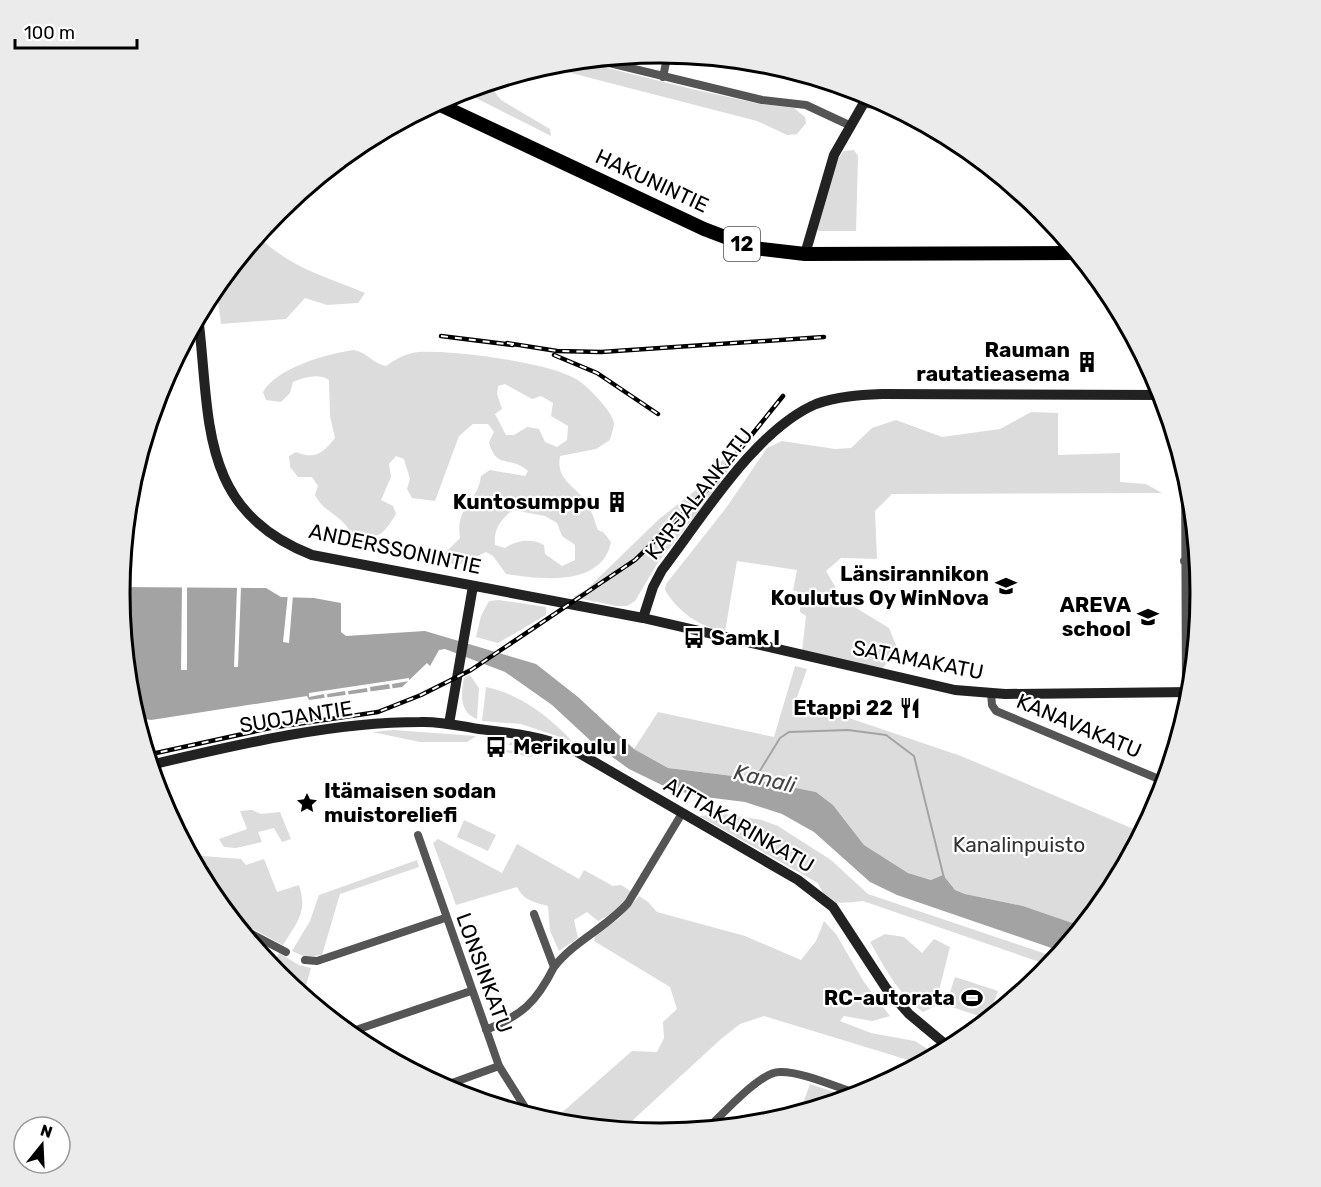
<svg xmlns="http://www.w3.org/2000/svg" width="1321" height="1187" viewBox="0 0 1321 1187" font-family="Rubik,sans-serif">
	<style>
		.green { fill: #dcdcdc; fill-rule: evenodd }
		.water { fill: #a3a3a3 }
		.pier { fill: #fff }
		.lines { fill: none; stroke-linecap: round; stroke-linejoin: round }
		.stream { stroke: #a3a3a3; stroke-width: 2 }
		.street { stroke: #555; stroke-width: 8 }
		.secondary { stroke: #222; stroke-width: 10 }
		.highway { stroke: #000; stroke-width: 14 }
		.rail-casing { stroke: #000; stroke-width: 4.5 }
		.rail { stroke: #fff; stroke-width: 2; stroke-dasharray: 7; stroke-linecap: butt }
		.labels { text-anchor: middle; stroke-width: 4.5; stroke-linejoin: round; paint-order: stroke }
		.shield { fill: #fff; stroke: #4c4c4c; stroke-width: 1.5 }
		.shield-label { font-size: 20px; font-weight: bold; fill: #000 }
		.street-label { font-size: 21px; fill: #000; stroke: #fff }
		.poi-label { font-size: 21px; font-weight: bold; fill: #000; stroke: #fff; text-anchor: end }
		.park-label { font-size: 21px; fill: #333; stroke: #fff }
		.water-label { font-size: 22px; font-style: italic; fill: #444; stroke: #fff }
		.rim { fill: none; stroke: #000; stroke-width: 3 }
	</style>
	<rect width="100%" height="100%" fill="#fff"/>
	<path class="green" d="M579,61l113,28 68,15 34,4 11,9 1,6 -9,11 -10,1 -30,-14 -213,-55z
		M488,83l13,17 49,29 1,7 -87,-44z
		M854,150l4,6 -2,75h-37l-3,-2 21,-69 7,-9z
		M257,236c38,34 63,38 108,57l-7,10 -31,2 -22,-7 -19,21 -65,5 -5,-38z
		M354,350c14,3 18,13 32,16 10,-7 20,-13 33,-14 34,-2 128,10 157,27 10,5 37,33 38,44 0,5 -3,12 -4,17l-14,9 -36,7c-4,23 12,28 24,43 7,8 10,21 14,31l5,2 8,10c-9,46 -73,37 -105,32l-13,-18 -7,-4 -28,13 -10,-2 -4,-9 16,-16c-5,-33 18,-35 21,-62l9,-6 35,6 3,-5c-18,-16 -32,-1 -39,-29l5,-10 -6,-8h-15l-14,12 -24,65 -23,-3 -5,-9 3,-10 -6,-20 -8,-3 -7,8 2,13 -10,23 12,6 3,8c-15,24 -18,26 -45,19 -10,-19 -28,-21 -36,-38l3,-9 -6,-9h-14l-8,-10 -1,-11 7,-4c19,8 27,1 39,-14l-5,-22 -1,-36c-11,-7 -24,-3 -36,2l-3,11 -9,9 -15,-2 -3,-8c13,-24 66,-39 91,-42zM505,384l27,15 9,-3 12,7 -2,13 17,10 -1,14 -10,7 -12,-5 -6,-13 -12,-2 -13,8h-8l-11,-21 7,-5 -5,-15 1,-8zM513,510l32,6 12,7 5,13 13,9v15l-13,6 -17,-12 -1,-9c-11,-7 -28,-5 -39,3l-10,-3c-2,-15 6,-26 18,-35z
		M1031,412l27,1v42l62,-2v29l26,2 16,9 -270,1 -17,17 2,48 -36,-1 -15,13 17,29 46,28 9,22 -17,20 -79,-19 4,-35 -6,-4 1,-19 -8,-3 4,-20 -60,-9 -12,71c-26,-6 -46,-19 -60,-42l1,-6 60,-76 41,-60 15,-7 53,8 16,-1 21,-20 24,-8 46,17 58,-8z
		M728,454l7,6 -23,35 -53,66 -24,40 -8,5h-11l-43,-9 13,-7 72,-70 38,-30z
		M499,600l47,7v8l-48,28 -22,-6 5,-21 8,-15z
		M795,666l12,3 -11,31 165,56 182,77 -33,61 -26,33 -61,-21 -58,-12 -10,-4 -12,-14 -12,4 -23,-7 -44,-28 -31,-40 -17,-13 -75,-15 -73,-9 -34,-19 24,-37 116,25z
		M470,675l9,13 -2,31c-18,-7 -16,-25 -13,-41z
		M486,687c34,7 62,29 86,54l-51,-17 -39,-3z
		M393,730l83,6 -9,6h-47l-48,-10z
		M514,740l24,2 5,6 -35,-3z
		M492,749l51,4 1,1 -15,3z
		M252,810l9,4 19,-2 11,27 -9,3 -8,-14 -16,4 4,10 -26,6 -12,-1 -5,-8 28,-10 -7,-18z
		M725,814l37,6 16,6 53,34 37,34 190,64 -7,8 -188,-65c-22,2 -34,7 -45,-18l-119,-67z
		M464,820l32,15 -8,16 -31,-14z
		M438,839l64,34 15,-29 62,35 5,-9 29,16 8,-1 11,7 -15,19 -19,10 -11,-9 -13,8 4,18 -19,13 -9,-20 -2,-25c-13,-3 -25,-6 -31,-19l-61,18 -23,-62z
		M190,855l51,4 5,6 18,-6 13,33 22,-7c9,27 -2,37 -16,60l-53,-28 -20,-23z
		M417,860l2,7 -79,27 -18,61 -17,2 -13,-6 18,-30 9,-26z
		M639,896l9,6 9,10 88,24 56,24 15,-19 8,-20 12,13 28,48 26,34 -18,5 -28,-5 -4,5 31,12 44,8 23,15 -21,11 1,-4 -154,-47 -24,8 -19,15 -100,92 -71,-8 82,-72 25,1 7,-14 -1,-16 14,-13 -7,-22 -76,-46 2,-7 24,-16z
		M885,934l19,3 18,16 12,-14 16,8 -15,59 -12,6c-25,-18 -38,-44 -53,-70z
		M279,953l20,12 12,3 -8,29 -32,-29z
		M955,977l43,14 -10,28 -42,-14z
		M810,1084l42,14 -53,16z"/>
	<path class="water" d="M120,587l146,1 15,9 33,1 27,5v29l5,4 79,-5 111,33 42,33 56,52 34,19 73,9 75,15 17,13 31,40 44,28 23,7 12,-5 12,15 10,4 58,12 61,21 -21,25 -166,-57 -27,-13 -56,-50 -32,-18 -37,-12 -48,-6 -29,-8 -39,-19 -36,-26 -41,-38 -47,-33 -60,-23 -6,1 -9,16 -3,-3 -25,24 -93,13 -2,-4 -156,24 -16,-3 -5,-18z"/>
	<path class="pier" d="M182,586l5,1v83h-6z
		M237,587h4l-3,80h-4z
		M288,594l5,1 -4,48 -6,-1z
		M409,678v3l-17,3 1,8h-2l-2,-8 -19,3 1,8h-3l-1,-7 -19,3 1,7h-3l-1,-7 -18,3 1,7h-3l-1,-7 -15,3v-4z"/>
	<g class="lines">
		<path class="stream" d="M753,782l27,-44 9,-6 59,-2 38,5 28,21 30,122"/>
		<path class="street" d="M593,59l169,41 44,5 43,20
			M663,77l5,-24
			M863,104l25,1
			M1185,467l1,225
			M1184,561l14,-1
			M991,693l1,12 4,6 170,71
			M418,835l81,231 32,51
			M238,927l48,25
			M305,960l12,1 128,-43
			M554,967c20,-26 52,-39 74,-64l53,-88
			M486,1030c36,-15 50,-27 68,-63l-20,-53
			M347,1033l124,-42
			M441,1087l58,-21
			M706,1130c15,-14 54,-58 73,-58 23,-1 59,16 82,23"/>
		<path class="secondary" d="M805,254l29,-99 35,-61
			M198,316c13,102 -1,194 114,239l331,63 312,72 50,4 187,-2
			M643,618l10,-31 9,-17c40,-52 93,-140 154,-166 21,-8 45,-9 67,-10l280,1
			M449,724l24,-138
			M150,765c86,-20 181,-43 270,-43 20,-1 40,4 59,7 33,4 62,7 93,20l226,131 35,27 53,81 23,26 42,35"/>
		<path class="highway" d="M436,103l268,126 50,19 51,6 272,-1"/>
		<defs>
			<path id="rail" d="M441,336l72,9
				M187,337h3
				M507,343l50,8 44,1 223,-15
				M554,355l43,18 61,41
				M147,755l123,-27 108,-16 43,-17 50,-25 164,-110 73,-71 75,-93"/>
		</defs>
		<use href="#rail" class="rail-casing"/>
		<use href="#rail" class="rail"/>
	</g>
	<defs>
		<symbol id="building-bare" viewBox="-9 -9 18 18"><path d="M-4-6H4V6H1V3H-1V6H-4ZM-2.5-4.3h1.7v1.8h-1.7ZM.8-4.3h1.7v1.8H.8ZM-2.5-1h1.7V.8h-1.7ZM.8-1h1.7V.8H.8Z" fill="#000" stroke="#fff" stroke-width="2.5" paint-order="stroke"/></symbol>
		<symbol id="school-bare" viewBox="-9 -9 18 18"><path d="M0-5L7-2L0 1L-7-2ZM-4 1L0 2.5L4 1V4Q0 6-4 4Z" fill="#000" stroke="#fff" stroke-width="2.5" paint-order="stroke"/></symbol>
		<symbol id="bus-bare" viewBox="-9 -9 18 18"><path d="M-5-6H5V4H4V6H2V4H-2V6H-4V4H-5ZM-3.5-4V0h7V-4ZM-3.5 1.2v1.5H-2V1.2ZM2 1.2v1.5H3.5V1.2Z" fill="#000" stroke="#fff" stroke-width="2.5" paint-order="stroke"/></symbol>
		<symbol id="restaurant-bare" viewBox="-9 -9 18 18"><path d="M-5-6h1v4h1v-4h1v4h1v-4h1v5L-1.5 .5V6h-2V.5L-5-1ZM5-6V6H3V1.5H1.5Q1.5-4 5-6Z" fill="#000" stroke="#fff" stroke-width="2.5" paint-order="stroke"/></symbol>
		<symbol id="sight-bare" viewBox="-9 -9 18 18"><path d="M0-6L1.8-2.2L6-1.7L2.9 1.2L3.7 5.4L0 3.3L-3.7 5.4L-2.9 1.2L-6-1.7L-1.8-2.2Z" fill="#000" stroke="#fff" stroke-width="2.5" paint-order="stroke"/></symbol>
		<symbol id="stadium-bare" viewBox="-9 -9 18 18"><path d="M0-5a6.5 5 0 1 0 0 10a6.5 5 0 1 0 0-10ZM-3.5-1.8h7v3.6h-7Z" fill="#000" stroke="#fff" stroke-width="2.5" paint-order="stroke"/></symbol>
	</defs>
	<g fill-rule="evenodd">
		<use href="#building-bare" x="1072" y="347" width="30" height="30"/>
		<use href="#building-bare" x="602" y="487" width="30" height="30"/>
		<use href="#school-bare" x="991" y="571" width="30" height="30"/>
		<use href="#school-bare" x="1133" y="602" width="30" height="30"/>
		<use href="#bus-bare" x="679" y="623" width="30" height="30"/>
		<use href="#restaurant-bare" x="895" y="693" width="30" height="30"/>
		<use href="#bus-bare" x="481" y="732" width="30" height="30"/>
		<use href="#sight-bare" x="292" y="788" width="30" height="30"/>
		<use href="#stadium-bare" x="957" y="983" width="30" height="30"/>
	</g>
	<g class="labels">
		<rect class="shield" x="724" y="227" width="36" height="34" rx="4.5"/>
		<g class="shield-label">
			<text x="742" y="251">12</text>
		</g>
		<g class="street-label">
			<text transform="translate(652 181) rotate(25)" y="7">HAKUNINTIE</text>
			<text transform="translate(699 494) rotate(-52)" y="7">KARJALANKATU</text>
			<text transform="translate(395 549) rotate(12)" y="7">ANDERSSONINTIE</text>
			<text transform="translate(918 660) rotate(11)" y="7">SATAMAKATU</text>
			<text transform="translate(296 717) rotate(-9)" y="7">SUOJANTIE</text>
			<text transform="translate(1079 726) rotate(23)" y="7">KANAVAKATU</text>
			<text transform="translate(739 825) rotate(30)" y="7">AITTAKARINKATU</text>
			<text transform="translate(484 973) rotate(70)" y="7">LONSINKATU</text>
		</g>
		<g class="poi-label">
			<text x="1070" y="357">Rauman<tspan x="1070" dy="24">rautatieasema</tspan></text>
			<text x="600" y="509">Kuntosumppu</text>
			<text x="989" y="581">Länsirannikon<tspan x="989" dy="24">Koulutus Oy WinNova</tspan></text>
			<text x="1131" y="612">AREVA<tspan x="1131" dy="24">school</tspan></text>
			<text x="711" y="645" text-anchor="start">Samk I</text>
			<text x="893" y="715">Etappi 22</text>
			<text x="513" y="754" text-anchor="start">Merikoulu I</text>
			<text x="324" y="798" text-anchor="start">Itämaisen sodan<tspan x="324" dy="24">muistoreliefi</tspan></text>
			<text x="955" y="1005">RC-autorata</text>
		</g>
		<g class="park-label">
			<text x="1019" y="852">Kanalinpuisto</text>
		</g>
		<g class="water-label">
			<text transform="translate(765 778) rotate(13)" y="8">Kanali</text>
		</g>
	</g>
	<path d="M0 0H1321V1187H0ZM130 593a530 530 0 1 1 1060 0a530 530 0 1 1-1060 0Z" fill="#ebebeb" fill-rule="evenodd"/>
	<path class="rim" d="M130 593a530 530 0 1 1 1060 0a530 530 0 1 1-1060 0Z"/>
	<g transform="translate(42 1145) rotate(18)"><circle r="28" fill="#ffffff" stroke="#999999" stroke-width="1.5"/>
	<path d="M0-4.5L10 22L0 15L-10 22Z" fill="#000000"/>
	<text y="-9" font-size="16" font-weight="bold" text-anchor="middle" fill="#000000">N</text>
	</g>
	<path d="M15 39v9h122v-9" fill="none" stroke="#000000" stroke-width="3"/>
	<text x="24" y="39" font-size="18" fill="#000000" stroke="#ffffff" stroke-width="4.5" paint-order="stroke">100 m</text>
</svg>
